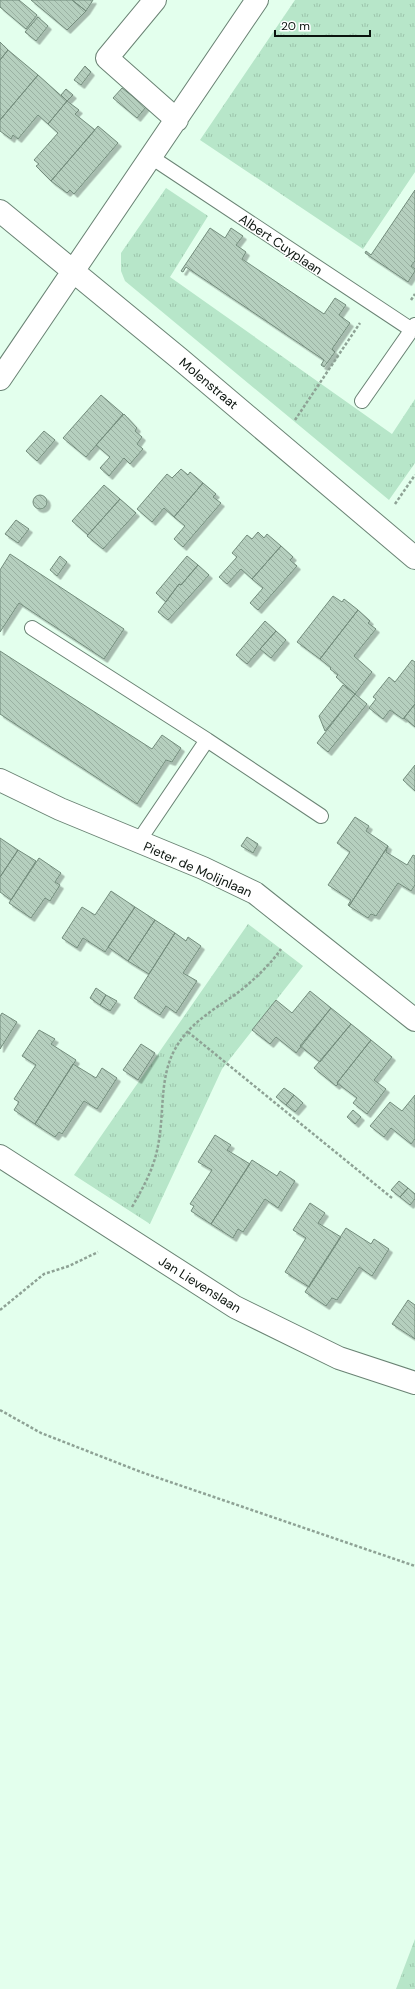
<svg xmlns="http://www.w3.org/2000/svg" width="415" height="1989" viewBox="0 0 415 1989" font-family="'DM Sans',sans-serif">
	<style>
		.grass { fill: url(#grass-tufts) }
		.building { fill: url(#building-back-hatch); stroke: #738c7c; filter: url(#shadow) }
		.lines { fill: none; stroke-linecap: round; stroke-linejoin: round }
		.lane-casing { stroke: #6a8374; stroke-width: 16 }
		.street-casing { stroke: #6a8374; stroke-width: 24 }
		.path { stroke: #8ea295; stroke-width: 2.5; stroke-dasharray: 3 2; stroke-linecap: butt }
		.lane { stroke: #fff; stroke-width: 14 }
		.street { stroke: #fff; stroke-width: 22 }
		.labels { text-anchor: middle; stroke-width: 3; stroke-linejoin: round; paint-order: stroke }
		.street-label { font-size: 13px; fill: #0b140e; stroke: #fff }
	</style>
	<defs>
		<pattern id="grass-tufts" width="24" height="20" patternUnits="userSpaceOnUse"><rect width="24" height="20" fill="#b7e6c9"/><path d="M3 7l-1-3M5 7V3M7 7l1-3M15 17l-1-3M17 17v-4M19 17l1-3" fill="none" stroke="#9cc4ab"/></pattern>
		<pattern id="building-back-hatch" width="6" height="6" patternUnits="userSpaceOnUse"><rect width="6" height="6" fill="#b5cfbe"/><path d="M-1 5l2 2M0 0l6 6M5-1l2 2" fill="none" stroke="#9ab1a2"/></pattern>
		<filter id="shadow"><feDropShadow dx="3.5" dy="3.5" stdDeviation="0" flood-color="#0004"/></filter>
	</defs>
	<rect width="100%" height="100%" fill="#e3ffed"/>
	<path class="grass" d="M295,0h120v172l-52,77 -163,-109z
		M166,188l42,28 -38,61 222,157 23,-35v64l-26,37 -264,-219 -4,-10v-18z
		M248,924l55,42 -81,103 -72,155 -76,-49z
		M415,1939v50h-19z"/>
	<path class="building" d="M19,0l18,15 -11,14 -26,-22v-7z
		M31,0h41l14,11 -19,19z
		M72,0h21l-7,11z
		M38,17l10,9 -12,15 -11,-9z
		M0,42l8,8 -8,10z
		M8,50l30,25 -38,45v-60z
		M85,66l6,6 -10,13 -7,-5z
		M38,75l29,26 -19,23 -10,-9 -20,24 -5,-4 -2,4 -11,-8v-11z
		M122,88l24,19 -9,11 -24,-20z
		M66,89l7,6 -6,6 -6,-6z
		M67,101l12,9 -4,4 20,16 -44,51 -15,-15 3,-2 -5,-4 24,-27 -10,-9z
		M98,126l20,17 -44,51 -4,-4 -3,3 -16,-12z
		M415,190v71l-4,5 4,3v2l-7,11 -43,-29 1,-2 5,4z
		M210,228l15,10 6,-10 12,8 -7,9 10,7 -4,7 82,55 11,-16 11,7 -7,10 11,8 -18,26 3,3 -11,15 -3,-2 3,-5 -138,-93 -3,5 -2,-1z
		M101,395l22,19 -37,43 -23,-19z
		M124,414l13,14 -2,3 7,6 -5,7 6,5 -13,15 -6,-6 -15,18 -9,-8 10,-11 -14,-12z
		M44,431l11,9 -18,21 -11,-10z
		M181,469l7,6 2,-3 13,11 -29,34 -10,-9 -12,14 -15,-13 30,-35 5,4z
		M203,483l13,11 -3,3 8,6 -38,44 -9,-8 11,-13 -11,-9z
		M104,485l16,14 -32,36 -16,-14z
		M33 502a7 7 0 1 1 14 0a7 7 0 1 1-14 0Z
		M120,499l16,14 -33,36 -16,-13z
		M16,520l13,9 -11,14 -13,-9z
		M258,532l6,6 3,-4 14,12 -29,33 -11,-10 -14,15 -8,-7 18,-20 -5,-4 15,-18 5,4z
		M281,546l12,11 -3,3 7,6 -39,44 -8,-7 13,-15 -11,-9z
		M10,554l114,75 -20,30 -85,-56 -19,29v-62z
		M60,556l7,6 -10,14 -7,-6z
		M187,556l11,9 -17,20 -2,-1 -13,18 -10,-9z
		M198,565l11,10 -41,45 -10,-8 21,-28 2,1z
		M333,596l9,6 2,-3 14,11 -38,49 -23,-17z
		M358,610l12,11 -2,2 8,6 -22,27 18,16 -17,22 -19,-17 2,-2 -8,-6 1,-1 -11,-9z
		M265,621l11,10 -29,33 -11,-9z
		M276,631l10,9 -15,18 -11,-9z
		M0,651l152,98 10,-14 19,13 -9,14 -6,-2 -29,44 -137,-90z
		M412,660l3,2v42l-12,15 -13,-9 -7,9 -14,-11 7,-9 -3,-2 16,-20 6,5z
		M343,685l12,9 -30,37 -6,-15z
		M355,694l12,10 -39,48 -11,-9z
		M415,704v23l-11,-9z
		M415,765v26l-12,-11z
		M355,817l14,9 -3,5 22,15 -39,60 -1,-1 3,-5 -23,-15 22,-33 -13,-9z
		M247,837l11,7 -5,9 -12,-7z
		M0,838l18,12 -18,27z
		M388,846l-2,6 21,13 6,-10 2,1v29l-4,6 -13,-8 -22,33 -5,-2 -3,4 -19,-12z
		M18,850l18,11 -25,39 -11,-8v-15z
		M39,858l22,15 -6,9 5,3 -10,16 -5,-3 -14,20 -22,-15z
		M111,891l24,16 -30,45 -22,-14 -6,10 -15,-10 20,-31 13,8z
		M135,907l20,13 -27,41 -20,-14z
		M155,920l20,13 -26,41 -21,-13z
		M175,933l11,8 2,-4 13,9 -18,27 14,8 -21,32 -10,-7 -6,9 -26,-17z
		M96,988l10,7 -6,10 -10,-7z
		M310,991l21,17 -35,45 -20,-16 -6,7 -18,-14 24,-30 16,13z
		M106,995l11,6 -7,10 -10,-6z
		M331,1008l20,16 -31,38 -20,-16z
		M2,1013l15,9 -17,27v-33z
		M351,1024l20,16 -34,43 1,1 -2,2 -22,-18z
		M39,1030l16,9 -4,5 25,16 -41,64 -21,-14 5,-8 -5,-3 22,-34 -14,-9z
		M371,1040l21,17 -18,23 12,9 -19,25 -14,-11 4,-5 -20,-15z
		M141,1044l14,9 -17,27 -15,-10z
		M73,1064l23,14 6,-10 15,10 -20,31 -13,-8 -22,33 -3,-2 -4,5 -20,-13z
		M284,1088l10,7 -8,10 -10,-8z
		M294,1095l9,8 -8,9 -9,-7z
		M415,1095v44l-4,5 -20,-16 -7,9 -14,-11 20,-24 12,9z
		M353,1110l8,7 -6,7 -8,-7z
		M215,1135l16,10 -4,5 23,14 -39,60 -20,-13 3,-5 -4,-2 22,-34 -14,-8z
		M252,1160l25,16 3,-5 15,10 -17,27 -13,-9 -22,33 -5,-3 -5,9 -22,-14z
		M399,1181l9,7 -8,9 -9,-7z
		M408,1188l7,6v5l-5,6 -10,-8z
		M310,1203l15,10 -7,10 23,14 -32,50 -24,-15 21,-34 -13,-8z
		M346,1228l25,16 3,-5 15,10 -17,27 -13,-9 -22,33 -5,-2 -6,8 -21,-14z
		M408,1300l7,5v34l-23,-15z"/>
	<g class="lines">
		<defs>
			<path id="lane" d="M151,157l261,173
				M362,401l53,-76
				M32,628l175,112
				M138,842l69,-102 114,76"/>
			<path id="street" d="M155,0l-48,58 70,62
				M0,211l180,148 235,199
				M0,379l257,-379
				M0,780l60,29 143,59 52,25 160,127
				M0,1156l235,151 104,51 76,25"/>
		</defs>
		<use href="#lane" class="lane-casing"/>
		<use href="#street" class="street-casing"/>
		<path class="path" d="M411,300l4,-6
			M295,420l65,-97
			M395,504l20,-29
			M188,1032l204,166
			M132,1207c13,-23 23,-40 27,-67 5,-30 1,-62 15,-89 14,-27 39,-41 62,-57 17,-13 33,-28 45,-45
			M0,1310l44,-36 25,-8 29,-14
			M0,1410l41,23 100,39 274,94"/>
		<use href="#lane" class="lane"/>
		<use href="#street" class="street"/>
	</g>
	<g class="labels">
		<g class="street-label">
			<text transform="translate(281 244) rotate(34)" y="5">Albert Cuyplaan</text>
			<text transform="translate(209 383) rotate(40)" y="5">Molenstraat</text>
			<text transform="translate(198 869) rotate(24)" y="5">Pieter de Molijnlaan</text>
			<text transform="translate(200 1284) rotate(32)" y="5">Jan Lievenslaan</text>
		</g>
	</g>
	<path d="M275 30v6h95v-6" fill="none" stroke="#0b140e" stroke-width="2"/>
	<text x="281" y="30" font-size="12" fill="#0b140e" stroke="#ffffff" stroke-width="3" paint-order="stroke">20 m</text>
</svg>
